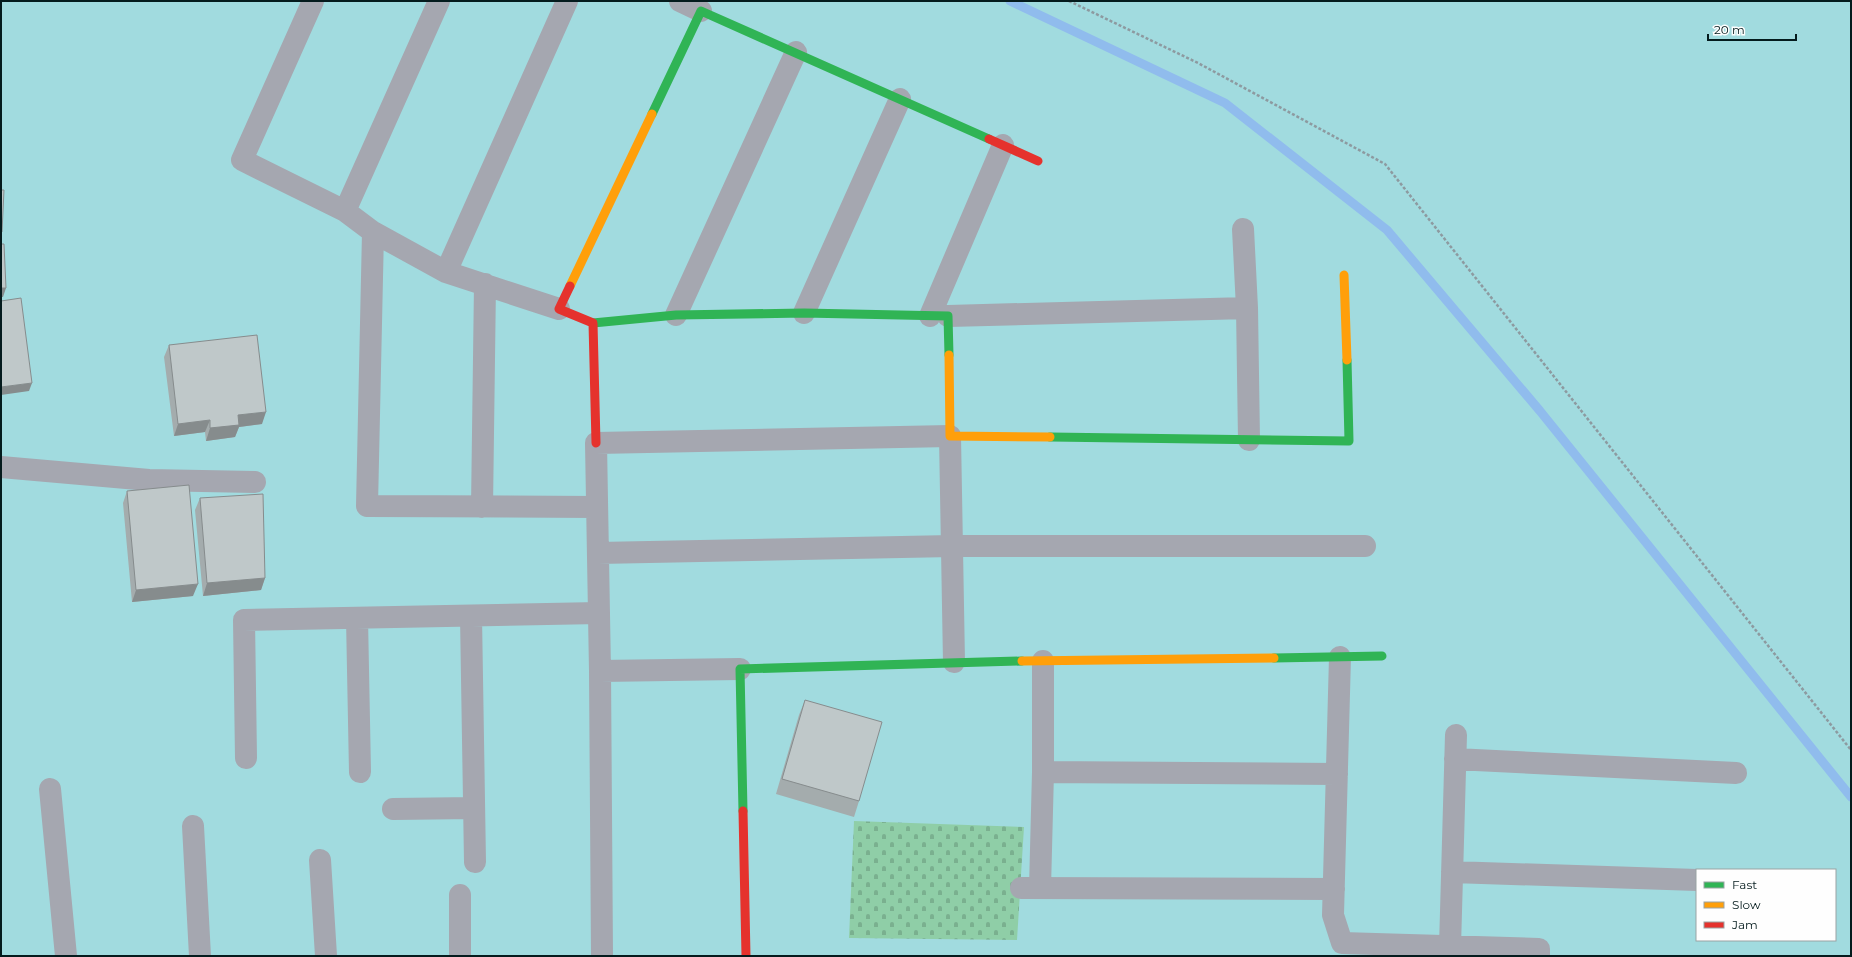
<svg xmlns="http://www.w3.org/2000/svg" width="1852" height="957" viewBox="0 0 1852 957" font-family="Montserrat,sans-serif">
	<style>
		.cemetery { fill: url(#cemetery-stones) }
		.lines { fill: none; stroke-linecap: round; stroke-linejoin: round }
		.stream { stroke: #90bced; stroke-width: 9 }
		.path { stroke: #8d9aa0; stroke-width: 2.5; stroke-dasharray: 3 2; stroke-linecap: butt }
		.street { stroke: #a5a7b0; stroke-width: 22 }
		.fast { stroke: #30b455; stroke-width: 9 }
		.slow { stroke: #ff9f0a; stroke-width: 9 }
		.jam { stroke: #e5322d; stroke-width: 9 }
		.wall { fill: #a4acad }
		.shaded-wall { fill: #868c8d }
		.building { fill: #bfc8c9; stroke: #868c8d }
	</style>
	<defs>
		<pattern id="cemetery-stones" width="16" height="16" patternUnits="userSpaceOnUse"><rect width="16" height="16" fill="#8fcea7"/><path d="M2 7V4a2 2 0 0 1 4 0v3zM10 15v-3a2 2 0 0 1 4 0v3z" fill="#7ab08f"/></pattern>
	</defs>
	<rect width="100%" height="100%" fill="#a1dbdf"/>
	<path class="cemetery" d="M854,821l170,6 -7,113 -168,-2z"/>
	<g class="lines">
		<path class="stream" d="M1010,1l215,102 162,127 153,181 311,386"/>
		<path class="path" d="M1069,1l129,62 187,101 466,586"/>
		<path class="street" d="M313,1l-71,159 103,51 28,21
			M680,1l21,10
			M345,211l94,-210
			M1243,229l4,79 2,132
			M446,272l121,-271
			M559,309l-113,-37 -73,-40 -6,274 230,1
			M804,313l96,-214
			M676,315l120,-263
			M930,316l73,-171
			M948,316l299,-8
			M1,467l148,13 106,2
			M482,507l3,-223
			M598,553l354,-7h413
			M471,616l4,246
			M357,618l3,154
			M1340,657l-7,258 9,28 197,6v7
			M740,669l-140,2 -4,-228 354,-7 4,226
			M600,671l2,285
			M246,758l-2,-138 355,-7
			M1455,759l281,14
			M1043,772l294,2
			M50,789l16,167
			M393,809l81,-1
			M193,826l7,130
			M320,860l6,96
			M1452,872l245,8
			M1021,888l313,1
			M1040,888l3,-116v-111
			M460,895v61
			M1450,947l6,-212"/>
		<path class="fast" d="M652,114l49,-103 288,128
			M593,323l83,-8 128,-2 144,3 1,39
			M1050,437l299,4 -2,-81
			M1274,658l108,-2
			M743,811l-3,-142 282,-8"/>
		<path class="slow" d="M1344,275l3,85
			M570,286l82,-172
			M949,355l1,81 100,1
			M1022,661l252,-3"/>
		<path class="jam" d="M989,139l49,22
			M570,286l-11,23 34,14 3,120
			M743,811l3,145"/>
	</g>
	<path class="wall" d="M169,345l93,79 -23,3 -4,10 -29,4 -1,-9 -31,4 -10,-79z
		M127,491l66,105 -61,6 -9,-99z
		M200,498l65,80 -4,12 -58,6 -8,-86z
		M805,700l54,101 -5,16 -78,-23 23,-79z"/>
	<path class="shaded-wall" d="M1,288h5l-3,9h-2z
		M32,383l-3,8 -28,4v-8z
		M266,412l-4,12 -23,3 -4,10 -29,4 4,-13 28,-13z
		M210,420l-5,12 -31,4 4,-12z
		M265,578l-4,12 -58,6 4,-13z
		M198,584l-5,12 -61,6 4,-12z"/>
	<path class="building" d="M1,190h3l-2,42h-1z
		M1,244h3l2,44h-5z
		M21,298l11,85 -31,4v-86z
		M257,335l9,77 -28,3 1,10 -29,3v-8l-32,4 -9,-79z
		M189,485l9,99 -62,6 -9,-99z
		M263,494l2,84 -58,5 -7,-85z
		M805,700l77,22 -23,79 -77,-22z"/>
	<rect width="1852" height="957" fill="none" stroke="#041b1d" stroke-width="4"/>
	<rect x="1696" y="869" width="140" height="72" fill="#fefefe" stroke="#9aa3a4"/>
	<rect x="1704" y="882" width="20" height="6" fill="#30b455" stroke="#9aa3a4"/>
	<text x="1732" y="889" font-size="12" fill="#041b1d">Fast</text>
	<rect x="1704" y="902" width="20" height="6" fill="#ff9f0a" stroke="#9aa3a4"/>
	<text x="1732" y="909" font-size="12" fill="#041b1d">Slow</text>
	<rect x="1704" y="922" width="20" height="6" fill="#e5322d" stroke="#9aa3a4"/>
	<text x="1732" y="929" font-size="12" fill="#041b1d">Jam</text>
	<path d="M1708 34v6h88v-6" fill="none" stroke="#041b1d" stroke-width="2"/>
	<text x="1714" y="34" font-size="12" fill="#041b1d" stroke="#fefefe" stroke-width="3" paint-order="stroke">20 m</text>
</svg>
